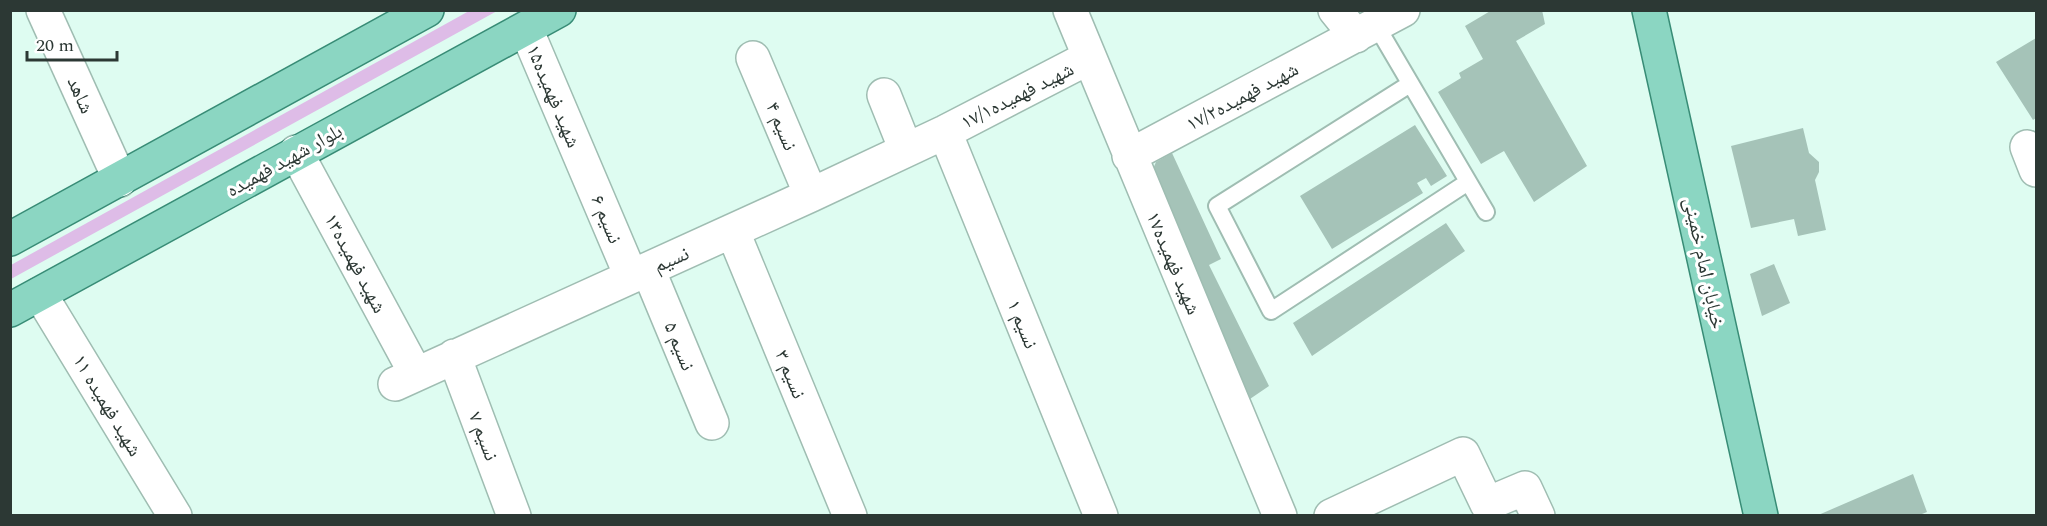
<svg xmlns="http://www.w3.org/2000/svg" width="2047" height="526" viewBox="0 0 2047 526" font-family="Spectral,'Noto Naskh Arabic',serif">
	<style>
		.green { fill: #debce7 }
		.building { fill: #a5c3b8 }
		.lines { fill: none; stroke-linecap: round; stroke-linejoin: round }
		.service-casing { stroke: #9fbdb2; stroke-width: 20 }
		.minor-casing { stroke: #9fbdb2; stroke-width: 36 }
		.tertiary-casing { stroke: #9fbdb2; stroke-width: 36 }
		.primary-casing { stroke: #388c76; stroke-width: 36 }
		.service { stroke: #fff; stroke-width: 16 }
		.minor { stroke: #fff; stroke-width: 33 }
		.tertiary { stroke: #fff; stroke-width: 33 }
		.primary { stroke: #8bd6c2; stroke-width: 33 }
		.labels { text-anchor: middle; stroke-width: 6; stroke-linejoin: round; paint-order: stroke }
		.street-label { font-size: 20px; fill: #2c3834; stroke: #fff }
	</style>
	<rect width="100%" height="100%" fill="#defcf1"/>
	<path class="green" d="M469,11h28l-486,268v-14z"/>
	<path class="building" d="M1492,10h50l3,14 -29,17 71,125 -53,36 -30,-51 -23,13 -43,-72 23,-14 -2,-5 24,-14 -18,-33z
		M2036,38v80l-3,2 -37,-58z
		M1415,125l32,51 -16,10 -5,-8 -9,5 6,10 -91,56 -32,-53z
		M1803,128l6,25 10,9v10l-4,8 11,50 -28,6 -4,-17 -43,9 -20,-82z
		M1172,153l49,106 -12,6 60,121 -22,15 -98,-223 7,-16z
		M1446,223l19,28 -153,105 -19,-33z
		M1774,264l16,39 -28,13 -12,-42z
		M1913,474l14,38 -10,4h-101z"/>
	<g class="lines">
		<defs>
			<path id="service" d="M1376,25l110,187
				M1410,84l-193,122 54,105 197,-129"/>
			<path id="minor" d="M1070,10l210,506
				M1335,10l21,26
				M526,29l105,247
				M753,58l58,137
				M884,95l22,55
				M945,132l156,384
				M2027,147l9,23
				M296,152l120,222
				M1129,156l274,-146
				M733,232l117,284
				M648,269l64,154
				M40,294l135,222
				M454,356l60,160
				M395,384l416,-189 134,-63 143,-74
				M1331,516l132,-62 24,50 38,-16 13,28"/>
			<path id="tertiary" d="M43,10l77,170"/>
			<path id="primary" d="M1649,10l112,506
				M10,239l417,-229
				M10,310l549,-300"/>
		</defs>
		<use href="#service" class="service-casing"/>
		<use href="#minor" class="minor-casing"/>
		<use href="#tertiary" class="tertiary-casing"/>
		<use href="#primary" class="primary-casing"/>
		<use href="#service" class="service"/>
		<use href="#minor" class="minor"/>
		<use href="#tertiary" class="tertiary"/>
		<use href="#primary" class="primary"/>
	</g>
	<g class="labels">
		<g class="street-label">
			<text transform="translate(81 95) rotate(66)" y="7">شاهد</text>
			<text transform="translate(1017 95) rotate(-27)" y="7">شهید فهمیده۱۷/۱</text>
			<text transform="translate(554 96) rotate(67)" y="7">شهید فهمیده۱۵</text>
			<text transform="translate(1242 96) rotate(-28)" y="7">شهید فهمیده۱۷/۲</text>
			<text transform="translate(782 126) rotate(67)" y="7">نسیم ۴</text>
			<text transform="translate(284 160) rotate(-29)" y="7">بلوار شهید فهمیده</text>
			<text transform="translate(607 219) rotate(67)" y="7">نسیم ۶</text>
			<text transform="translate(671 259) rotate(-24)" y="7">نسیم</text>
			<text transform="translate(356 263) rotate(62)" y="7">شهید فهمیده۱۳</text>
			<text transform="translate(1174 263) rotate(67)" y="7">شهید فهمیده۱۷</text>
			<text transform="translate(1705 263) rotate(78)" y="7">خیابان امام خمینی</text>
			<text transform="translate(1023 324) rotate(68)" y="7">نسیم ۱</text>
			<text transform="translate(680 346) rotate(68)" y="7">نسیم ۵</text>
			<text transform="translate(791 374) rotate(68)" y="7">نسیم ۳</text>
			<text transform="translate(108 405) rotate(59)" y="7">شهید فهمیده ۱۱</text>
			<text transform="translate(484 436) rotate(69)" y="7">نسیم ۷</text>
		</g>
	</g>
	<rect width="2047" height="526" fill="none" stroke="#2c3834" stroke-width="24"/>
	<path d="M27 51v9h90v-9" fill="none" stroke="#2c3834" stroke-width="3"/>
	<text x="36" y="51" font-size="18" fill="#2c3834" stroke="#ffffff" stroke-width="4.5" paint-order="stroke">20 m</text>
</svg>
